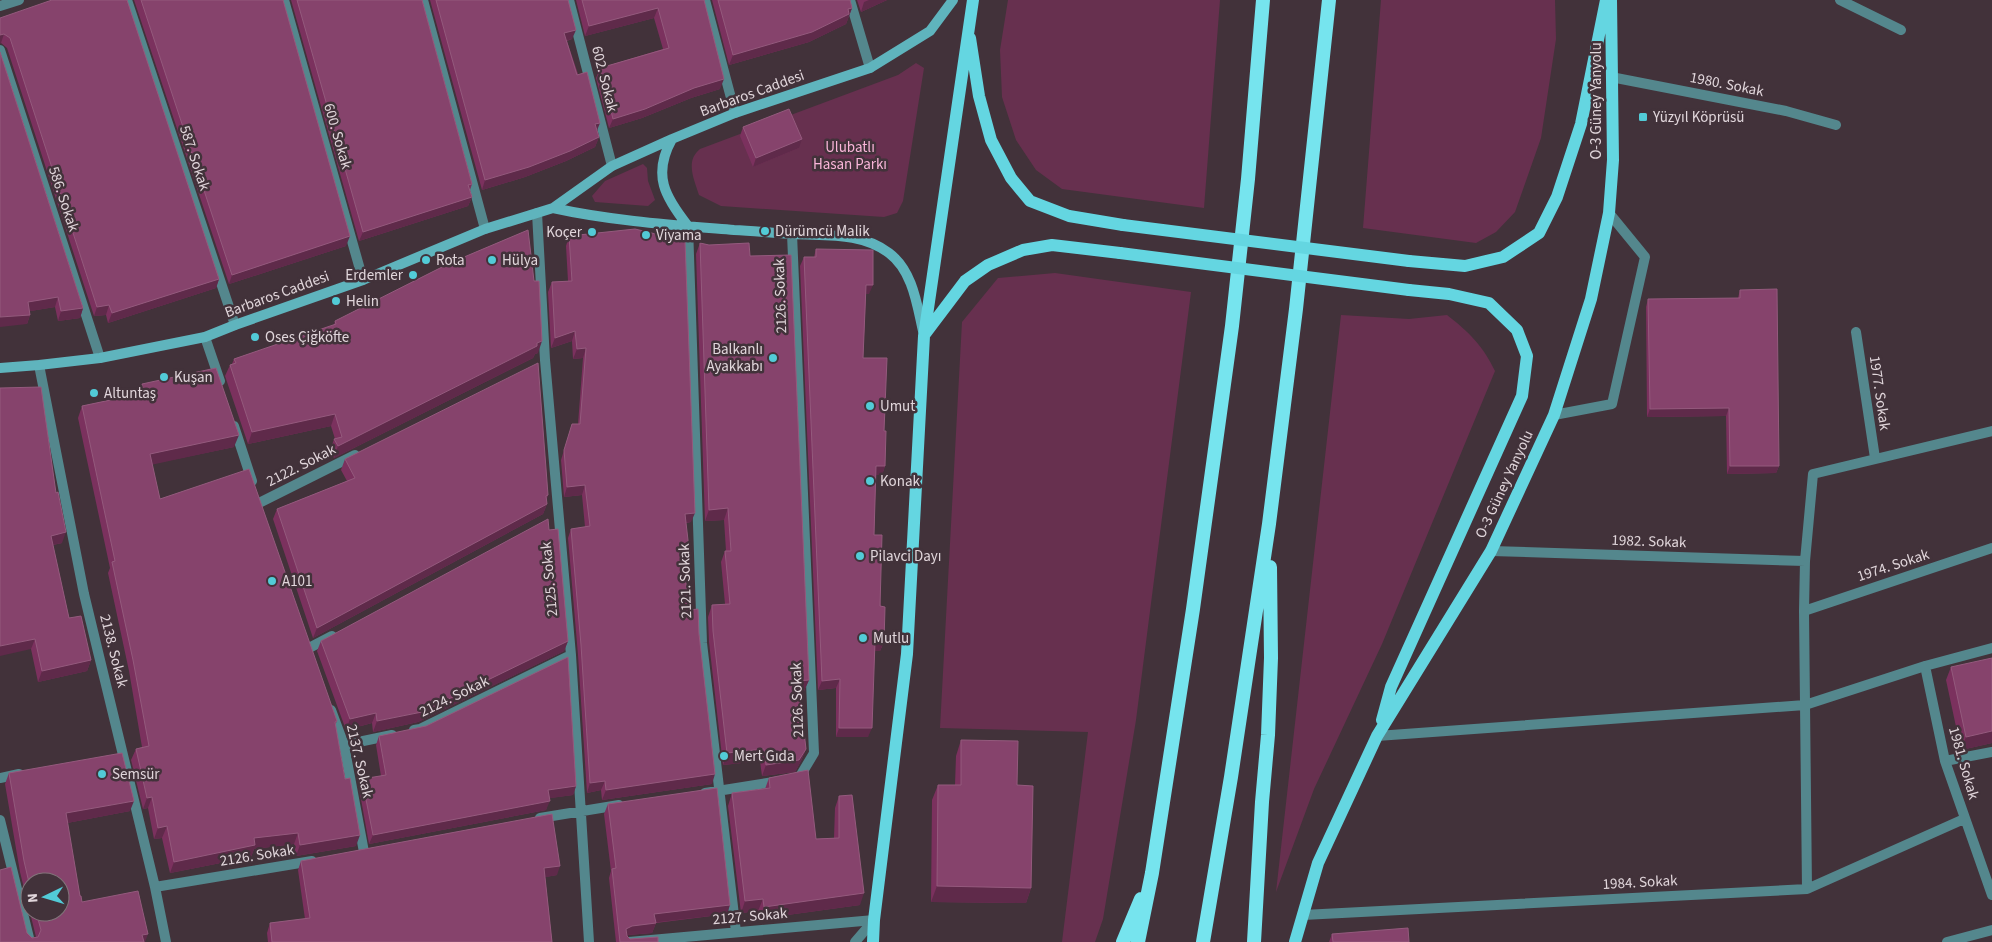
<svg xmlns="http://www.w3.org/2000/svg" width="1992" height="942" viewBox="0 0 1992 942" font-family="'Source Sans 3',sans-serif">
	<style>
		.green { fill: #67304f }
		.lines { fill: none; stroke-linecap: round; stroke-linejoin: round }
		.service { stroke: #54878d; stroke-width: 10 }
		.minor { stroke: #54878d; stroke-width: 10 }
		.secondary { stroke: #5fb4bd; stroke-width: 10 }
		.primary { stroke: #64d6e1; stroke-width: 12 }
		.trunk { stroke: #76e4ee; stroke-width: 14 }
		.primary-bridge { stroke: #64d6e1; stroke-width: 12 }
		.wall { fill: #7b315e; fill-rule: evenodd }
		.shaded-wall { fill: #5f2a4a }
		.building { fill: #86436c; stroke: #945a7d }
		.poi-dot { fill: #52cbd7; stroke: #42323a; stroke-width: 2 }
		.labels { text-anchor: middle; stroke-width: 5; stroke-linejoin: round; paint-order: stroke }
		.street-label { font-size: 15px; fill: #e1d6db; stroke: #42323a }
		.poi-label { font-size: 15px; fill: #e1d6db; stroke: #42323a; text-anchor: start }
		.park-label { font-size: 15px; fill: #fab5d9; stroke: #42323a }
	</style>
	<rect width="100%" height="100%" fill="#42323a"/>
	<path class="green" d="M1008,0h212l-16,208 -142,-19 -26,-19 -20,-30 -14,-43 -2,-47z
		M1381,0h174l1,39 -15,99 -26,74 -19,20 -20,11 -113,-15z
		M916,63l8,5 -21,133 -6,12 -13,4 -163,-11 -22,-11c-5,-16 -14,-34 1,-46l198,-74z
		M643,164l4,4 1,13 7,19 -7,6 -53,-4 -3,-6 13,-15z
		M1055,273l136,19 -55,428 -33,199 -8,23h-33l26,-210 -148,-4 22,-406 36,-44z
		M1341,315l68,4 38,-4c22,17 36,31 48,56l-113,273 -68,145 -38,103z"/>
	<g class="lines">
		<path class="service" d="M1554,415l58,-11 33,-147 -36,-44
			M855,942l19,-22"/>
		<path class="minor" d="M127,0l108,325
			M284,0l79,280
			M423,0l62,229
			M569,0l43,166
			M705,0l30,113
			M850,0l20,68
			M1840,0l61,30
			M0,6l19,-6
			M0,50l100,308
			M1611,77l175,34 50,14
			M537,213l8,147 26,295 18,287
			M688,226l14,417 34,289
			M792,234l22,519 -15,25 -5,1
			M1856,332l19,126
			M205,337l15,44
			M39,365l45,229 71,293 11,55
			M234,426l18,55
			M259,503l96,-48
			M1491,551l314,10
			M1804,611l188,-63
			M309,648l23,-12
			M1925,666l20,95 47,134
			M331,710l13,35 20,107
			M414,730l6,-1 151,-74
			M1377,736l428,-31 120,-39 67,-18
			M344,745l48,-10
			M1945,761l47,-9
			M0,778l19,-4
			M705,793l75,-12
			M540,818l79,-13
			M0,820l30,122
			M155,887l157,-26
			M1807,889l-3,-278 1,-50 8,-87 179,-43
			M1303,915l504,-26 157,-70
			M629,942l245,-22
			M1947,942l45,-12"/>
		<path class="secondary" d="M672,139c-20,36 -7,58 16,87
			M553,208c59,13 120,17 181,22 20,1 40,3 60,4 33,2 67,-2 95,19 24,18 28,52 34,78
			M0,368l39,-3 61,-7 105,-21 30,-12 128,-45 122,-51 68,-21 59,-42 60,-27 63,-26 135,-45 60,-37 23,-31"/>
		<path class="primary" d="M970,38l9,58 12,44 20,38 19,23 39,15 54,9
			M1409,261l56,5 38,-9 36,-24 18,-36 24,-73 25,-124
			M925,334l40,-53 23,-16 35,-15 29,-5 68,8
			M1382,720l9,-33 131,-291 5,-40 -10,-26 -28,-27 -40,-9 -40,-4
			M873,942l1,-22 33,-266 17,-318 49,-336
			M1295,942l23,-79 59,-127 114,-185 63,-136 37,-116 18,-86 4,-53 -2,-160"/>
		<path class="trunk" d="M1123,942l18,-43
			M1138,942l14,-69 41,-264 39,-283 16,-147 15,-179
			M1203,942l28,-165 38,-253 27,-215 33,-309
			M1254,942l8,-140 6,-67 3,-77 -1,-91"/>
		<path class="primary-bridge" d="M1123,225l286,36
			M1120,253l289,37"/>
	</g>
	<path class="wall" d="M134,0h149l63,246 -117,38z
		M291,0h131l50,184 -2,6 2,7 -4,9 -109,35z
		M430,0h138l4,39 -5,2 32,96 -4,10 -29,14 -41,16 -43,13z
		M576,0h128l16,89 -29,9 -49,20 -33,10 -13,-50 4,-10 63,-19 -9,-31 -69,18z
		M712,0h138l2,8 -6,16 -37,18 -80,23z
		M857,0h30l-26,12z
		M0,18l219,261 -3,9 -108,35 -2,-8 -12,1 -87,-268 -6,-5z
		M0,52l83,256 -3,10 -22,3 -3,-14 -25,4v4l-3,9z
		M743,127l56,21 -46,19 -13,-31z
		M569,236l122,286 -5,1 -1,35h-2l6,52 10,24 13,150 -110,16 -1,-10 -14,3 -9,-138 -10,-117 3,-9 14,-2 -3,-32 -18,2 -3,-37 11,-36h6l5,-66 -10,1 -1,-18 -21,7 -3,-56 4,-10 16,-1 -2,-35z
		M700,243l50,13 59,424 -5,11h-5l7,58 -5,12 -6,11 -33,4 -2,-15 -37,4 -14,-123 -1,-25 4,-12 13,-1 -4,-42 4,-11h1l-2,-31 -19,1 -9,-267z
		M816,249l53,45h-3l-3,64 21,73 1,35 -3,9h-6l-2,60 10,107 -4,9h-5l-7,86h-32v-49l-18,2 -18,-424 4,-9h10z
		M1740,290l39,176 -3,7 -49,1 -1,-58 -79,1 -1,-110 2,-8 90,-1z
		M335,321l203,32 -3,1 -2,4 -199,100 -4,-7 4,-12h1l-4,-13 -83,18 -23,-68 5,-11 2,-1 2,-5 100,-34z
		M142,384l92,63 -82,17 8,35 177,222 -2,4 21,121 -60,10 -2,-12 -40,5 -3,8 -81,16 -8,-35 -8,1 -6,-31 -5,1 -12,-49 5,-11 6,-2 -13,-76 -21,-98 2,-5 -32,-150 4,-12 56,-12z
		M0,388l62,155 -9,2 16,73 22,42 -4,11 -49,11 -7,-33z
		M345,459l203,36 -2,6 1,3 -4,10 -230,124 -40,-119 4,-10 70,-28 -6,-11z
		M549,530l19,111 -4,10 -146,71 -45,10 -1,-9 -26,7 -29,-79 4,-10z
		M1951,667l41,76 -31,7 -15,-70z
		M379,736l197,50 -3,9 -24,3 -3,12 -177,34 -10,-56 3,-9 19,-3 -5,-31z
		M961,740l56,45 14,103 -5,15 -95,-1 1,-102 6,-15h17l1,-29z
		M9,773l121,38 -63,12 13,73 2,6 63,40h-145l27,-9 5,5 4,-1 -16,-65 -15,-88zM30,882l30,30h-30z
		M769,778l47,61 18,-1 1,-30 4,-12 21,109 -101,14 -1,-8 -17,2 -13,-107 4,-13 33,-4z
		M608,804l119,110 -71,9 -4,10 -24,2 -1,1 3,3 28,3h-42l-7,-64 2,-7 -7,-57z
		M301,861l256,14 -12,2 7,65h-284l-1,-9 3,-10 35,-4 -7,-49z
		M1332,934l77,8h-80z"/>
	<path class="shaded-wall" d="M869,0h18l-26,12 3,-10z
		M658,8l-4,10 -69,18 4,-10z
		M852,8l-6,16 -37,18 -80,23 4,-10z
		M576,30l-4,9 -11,3 3,-9z
		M4,34l-3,9 -1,1v-9z
		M724,79l-4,10 -29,9 -49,20 -33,10 4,-9 81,-31z
		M600,123l-4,10 -1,-9z
		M599,137l-4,10 -29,14 -41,16 -43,13 3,-10z
		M802,139l-3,9 -46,19 3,-9z
		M472,197l-4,9 -109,35 4,-9z
		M350,236l-4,10 -117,38 3,-9z
		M219,279l-3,9 -108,35 4,-10z
		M866,285h7l-4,9h-6z
		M58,297l-3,10 -30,5 3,-10z
		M109,305l-3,10 -12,1 3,-9z
		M83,308l-3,10 -22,3 3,-10z
		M30,315l-3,9 -27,3v-10z
		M575,331l-3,10 -21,7 4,-10z
		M542,341l-4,12 -3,1 -2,4 -199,100 4,-12 199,-103z
		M586,348l-3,10 -10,1 4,-10z
		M1729,408l-3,8 -79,1 3,-8z
		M335,414l-4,12 -83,18 4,-12z
		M239,435l-5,12 -88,19 4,-12z
		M876,466h9l-3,9h-9z
		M1730,466h49l-3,7 -49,1z
		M585,485l-3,10 -18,2 3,-10z
		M548,495l-3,9h2l-4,10 -230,124 4,-10z
		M728,508l-4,12 -19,1 4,-11z
		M695,513l-4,9 -10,1 4,-9z
		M66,532l-4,11 -15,3 4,-10z
		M682,549h7l-4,9 -6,1z
		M35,639l-4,10 -31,7v-10z
		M568,641l-4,10 -146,71 -45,10 4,-11z
		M875,641l9,1 -4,9h-8z
		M91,660l-4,11 -49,11 4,-11z
		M840,679l-4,9 -18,2 4,-9z
		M809,680l-5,11 -10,1 4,-11z
		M376,713l-4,10 -26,7 4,-11z
		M839,728h33l-4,9h-32z
		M1992,731v12l-31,7 5,-13z
		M764,749l-4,12 -37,4 4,-12z
		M806,749l-5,12 -6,11 -33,4 4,-11z
		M715,774l-3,10 -110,16 4,-10z
		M605,781l-4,9 -14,3 3,-10z
		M576,786l-3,9 -28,4 3,-9z
		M152,797l-4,11 -5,1 4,-11z
		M134,801l-4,10 -68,13 4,-11z
		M550,801l-4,9 -177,34 4,-9z
		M167,826l-5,12 -8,1 4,-11z
		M298,833l-4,11 -40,5 -3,8 -81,16 4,-11 80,-24z
		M360,835l-4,11 -60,10 4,-11z
		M560,866l-3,9 -16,3 3,-10z
		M937,886l94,2 -5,15 -95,-1z
		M864,893l-4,12 -101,14 5,-12z
		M763,899l-5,12 -17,2 4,-12z
		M730,905l-3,9 -76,9 3,-9z
		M656,923l-4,10 -24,2 -5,4 3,-10 6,-3z
		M148,934l-3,8h-5l2,-7z"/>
	<path class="building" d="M52,0h75l92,279 -107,34 -3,-8 -12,2 -87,-269 -6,-4 -4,1v-17z
		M141,0h142l67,236 -118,39z
		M297,0h125l50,184 -4,1 4,12 -109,35z
		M436,0h132l8,30 -12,3 13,42 10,-3 13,51 -5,1 4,13 -29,14 -41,16 -44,13z
		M582,0h122l20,79 -30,9 -49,21 -32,10 -13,-51 69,-20 -11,-40 -69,18z
		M718,0h132l2,8 -4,1 1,5 -37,18 -79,23z
		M0,52l83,256 -22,3 -3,-14 -30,5 2,13 -30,2z
		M789,109l13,30 -46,19 -13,-31z
		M635,229l50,12 10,272 -10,1 4,35h-7l7,61 9,-1 1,25 16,140 -109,16 -1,-9 -15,2 -9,-138 -10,-116 19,-3 -5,-41 -18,2 -3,-37 8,-26h8l6,-76 -9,1 -2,-18 -20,7 -3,-56 20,-1 -3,-45z
		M528,230l6,51h5l3,60 -5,2v3l-199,100 -4,-7 8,-2 -7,-23 -83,18 -22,-67 6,-2 -2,-4 102,-35 -1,-3 115,-58z
		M700,243l9,2 40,-2 1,13 41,-1 18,425 -11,1 8,68 -7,11 -33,5 -2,-16 -37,4 -14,-122 -1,-26 18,-1 -5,-53h6l-3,-43 -19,2z
		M816,249l57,1v35h-7l-3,73h24l-3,73h2l-1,35h-9l-2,69h8l-2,71 5,1 -1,35 -9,-1 -3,87h-33l1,-49 -18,2 -18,-424h12z
		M1777,289l2,177h-49l-1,-58 -79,1 -2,-110 92,-1v-8z
		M538,363l10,132 -2,1 1,8 -230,124 -40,-119 78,-31 -10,-19z
		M216,368l23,67 -89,19 10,45 89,-30 88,252 -2,1 10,57 5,-1 10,57 -60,10 -2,-12 -44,5 1,7 -81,17 -7,-36 -9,2 -6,-31 -5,1 -11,-49 13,-3 -16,-86 -21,-98 3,-1 -33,-155 62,-13 -2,-9z
		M41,387l15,106 2,-1 8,40 -15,4 18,82 12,-2 10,44 -49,11 -7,-32 -35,7v-258z
		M548,519l1,11 9,-1 10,112 -146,71 -45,9 -1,-8 -26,6 -29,-78z
		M568,657l8,129 -28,4 2,11 -177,34 -11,-56 24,-4 -7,-39 47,-10z
		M1992,658v73l-26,6 -15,-70z
		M961,740l57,1 -1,44 16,1 -2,102 -94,-2 1,-101h23z
		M122,753l12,48 -68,12 14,83h1l1,6 56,-11 10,43 -6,1 2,7h-144v-72l11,-3 16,66 5,5 6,-1 3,-7 -5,-18h24v-30h-30v5l-6,-26 -15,-88z
		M808,770l8,69 23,-1v-42l13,-1 12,98 -100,14 -1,-8 -18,2 -13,-108 38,-5 -1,-10z
		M717,788l13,117 -76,9 2,9 -24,3 -6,3 1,7 3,3 28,-2v5h-38l-8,-73 4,-1 -8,-64z
		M552,814l8,52 -16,2 8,74h-280l-2,-19 40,-5 -9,-57z
		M1408,928l1,14h-76l-1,-8z"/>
	<g class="poi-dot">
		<rect x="1638" y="112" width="10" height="10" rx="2.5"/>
		<circle cx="765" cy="231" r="5"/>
		<circle cx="592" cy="232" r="5"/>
		<circle cx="646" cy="235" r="5"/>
		<circle cx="426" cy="260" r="5"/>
		<circle cx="492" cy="260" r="5"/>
		<circle cx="413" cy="275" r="5"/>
		<circle cx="336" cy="301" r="5"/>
		<circle cx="255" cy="337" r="5"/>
		<circle cx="773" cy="358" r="5"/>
		<circle cx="164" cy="377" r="5"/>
		<circle cx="94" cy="393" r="5"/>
		<circle cx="870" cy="406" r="5"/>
		<circle cx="870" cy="481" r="5"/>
		<circle cx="860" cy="556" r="5"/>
		<circle cx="272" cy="581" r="5"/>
		<circle cx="863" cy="638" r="5"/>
		<circle cx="724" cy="756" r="5"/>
		<circle cx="102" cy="774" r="5"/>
	</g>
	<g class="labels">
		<g class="street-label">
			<text transform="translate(605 79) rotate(76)" y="5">602. Sokak</text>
			<text transform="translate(1727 84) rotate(11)" y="5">1980. Sokak</text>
			<text transform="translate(752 93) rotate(-20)" y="5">Barbaros Caddesi</text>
			<text transform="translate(1596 101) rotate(-90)" y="5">O-3 Güney Yanyolu</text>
			<text transform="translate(338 136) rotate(74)" y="5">600. Sokak</text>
			<text transform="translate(195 158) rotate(72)" y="5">587. Sokak</text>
			<text transform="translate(64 199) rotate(72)" y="5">586. Sokak</text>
			<text transform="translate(277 294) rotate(-20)" y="5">Barbaros Caddesi</text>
			<text transform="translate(780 296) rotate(-92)" y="5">2126. Sokak</text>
			<text transform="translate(1880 393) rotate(82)" y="5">1977. Sokak</text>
			<text transform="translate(301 465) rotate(-27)" y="5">2122. Sokak</text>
			<text transform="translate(1504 484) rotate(-65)" y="5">O-3 Güney Yanyolu</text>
			<text transform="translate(1649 541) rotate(2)" y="5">1982. Sokak</text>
			<text transform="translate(1893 565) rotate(-18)" y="5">1974. Sokak</text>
			<text transform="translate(549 579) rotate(-95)" y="5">2125. Sokak</text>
			<text transform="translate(685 581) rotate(-92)" y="5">2121. Sokak</text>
			<text transform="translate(114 651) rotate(76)" y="5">2138. Sokak</text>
			<text transform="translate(454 696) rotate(-26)" y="5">2124. Sokak</text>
			<text transform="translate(797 700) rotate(-92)" y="5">2126. Sokak</text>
			<text transform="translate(360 761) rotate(77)" y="5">2137. Sokak</text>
			<text transform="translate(1964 763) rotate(74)" y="5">1981. Sokak</text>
			<text transform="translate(257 855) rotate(-9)" y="5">2126. Sokak</text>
			<text transform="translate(1640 882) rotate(-3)" y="5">1984. Sokak</text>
			<text transform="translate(750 916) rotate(-5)" y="5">2127. Sokak</text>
		</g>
		<g class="poi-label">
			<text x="1653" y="122">Yüzyıl Köprüsü</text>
			<text x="775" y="236">Dürümcü Malik</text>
			<text x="582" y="237" text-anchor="end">Koçer</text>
			<text x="656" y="240">Viyama</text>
			<text x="436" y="265">Rota</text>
			<text x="502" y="265">Hülya</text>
			<text x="403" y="280" text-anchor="end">Erdemler</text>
			<text x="346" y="306">Helin</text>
			<text x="265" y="342">Oses Çiğköfte</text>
			<text x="763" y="354" text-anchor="end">Balkanlı<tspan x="763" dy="17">Ayakkabı</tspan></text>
			<text x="174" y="382">Kuşan</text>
			<text x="104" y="398">Altuntaş</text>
			<text x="880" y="411">Umut</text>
			<text x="880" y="486">Konak</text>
			<text x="870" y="561">Pilavci Dayı</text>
			<text x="282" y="586">A101</text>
			<text x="873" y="643">Mutlu</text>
			<text x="734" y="761">Mert Gıda</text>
			<text x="112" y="779">Semsür</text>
		</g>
		<g class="park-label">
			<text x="850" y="152">Ulubatlı<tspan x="850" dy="17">Hasan Parkı</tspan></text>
		</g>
	</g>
	<g transform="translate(45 897) rotate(265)"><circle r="24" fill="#42323a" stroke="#82747a"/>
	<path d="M0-4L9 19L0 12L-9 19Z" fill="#52cbd7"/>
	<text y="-8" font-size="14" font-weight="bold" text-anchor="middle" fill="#e1d6db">N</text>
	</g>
</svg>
